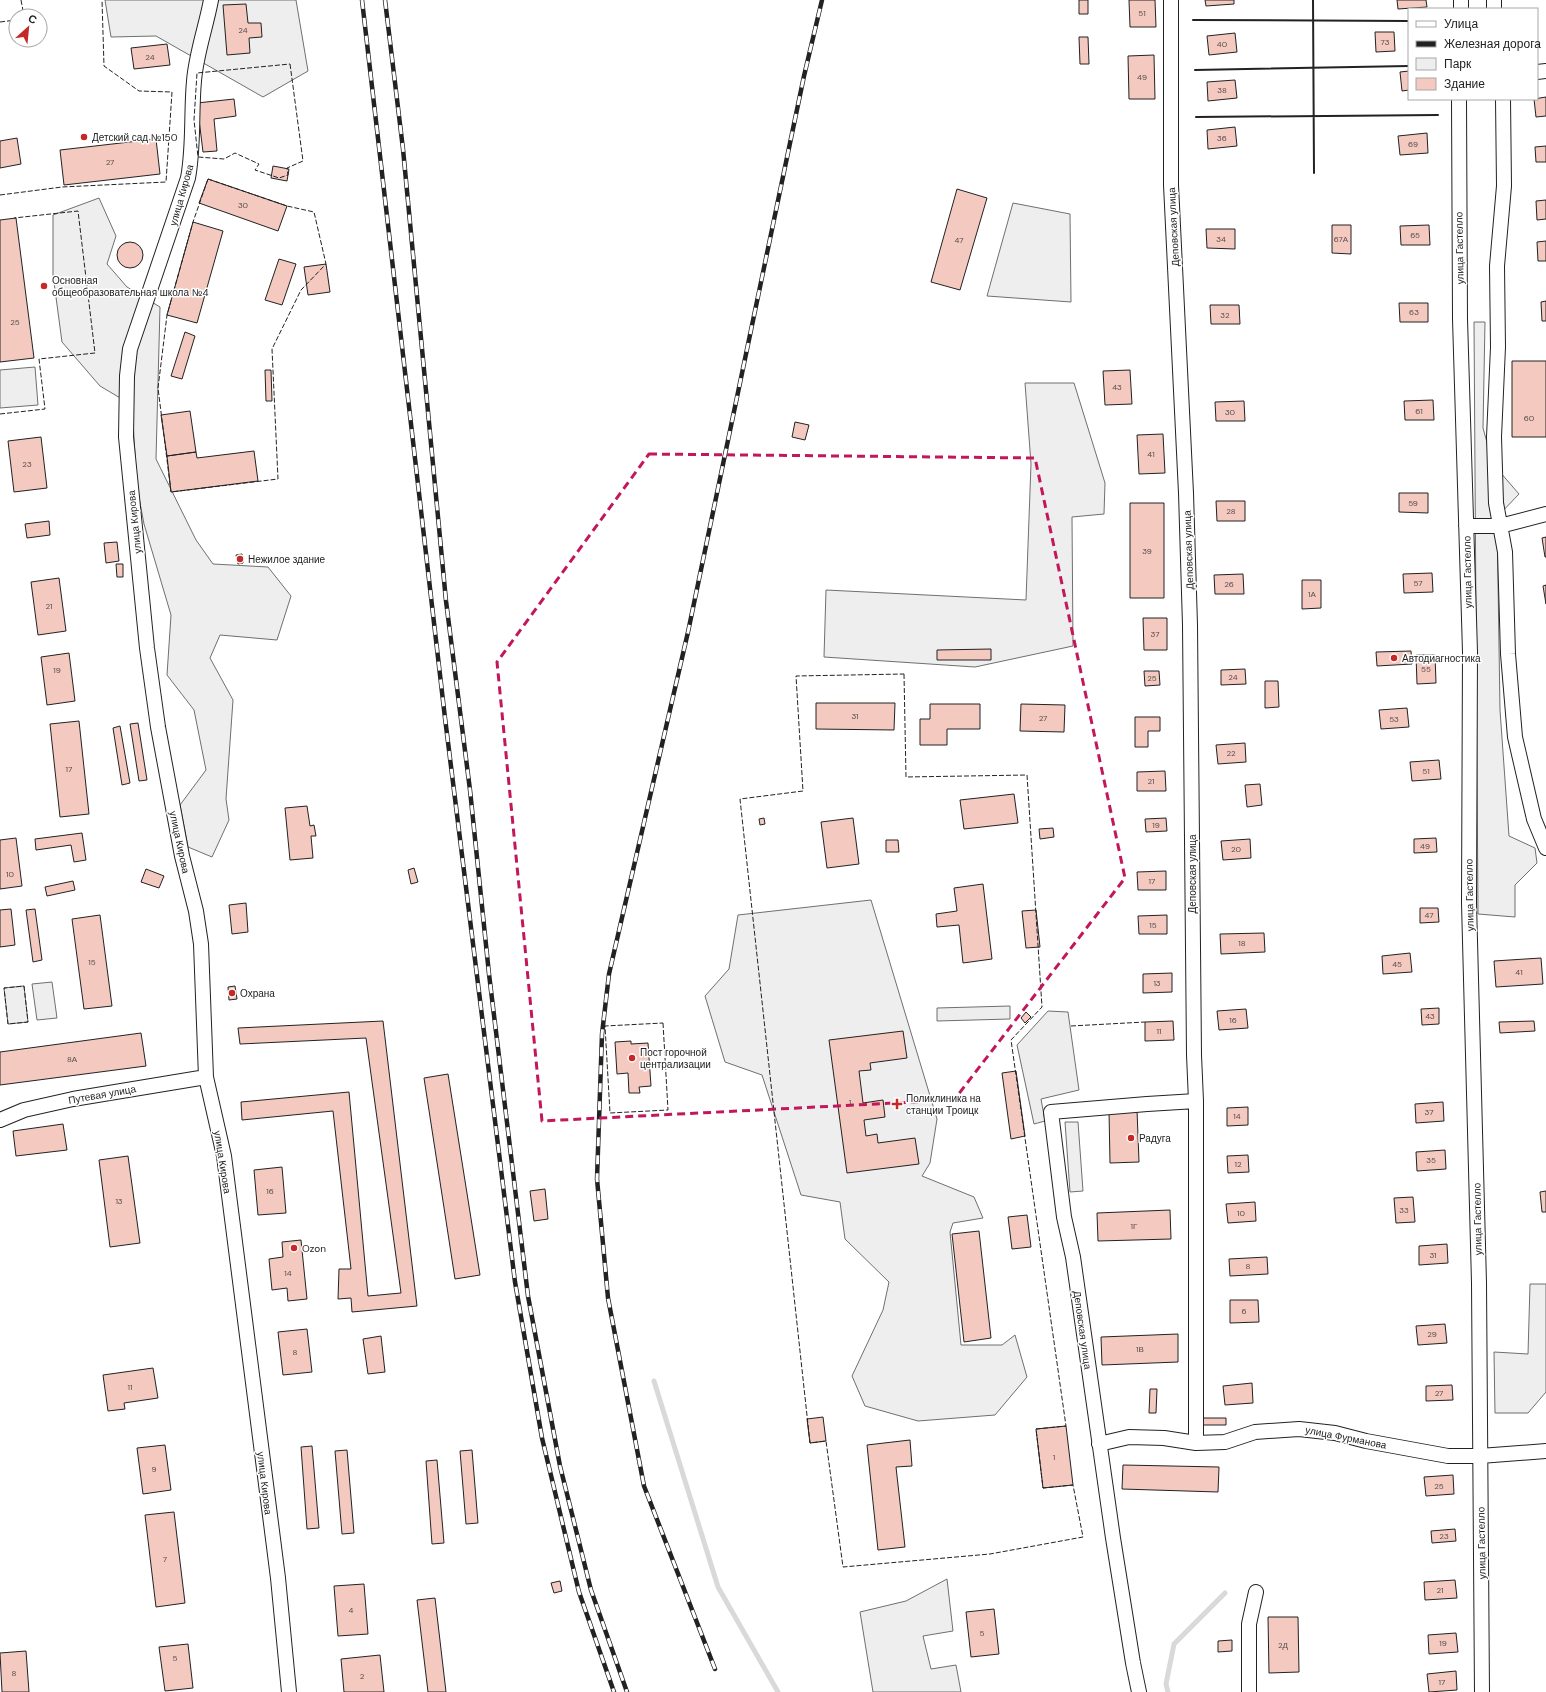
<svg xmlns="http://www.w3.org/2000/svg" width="1546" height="1692" viewBox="0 0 1546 1692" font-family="'DM Sans',sans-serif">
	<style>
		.green { fill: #eee; stroke: #6f6f6f }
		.parking { fill: #ededed; stroke: #6f6f6f }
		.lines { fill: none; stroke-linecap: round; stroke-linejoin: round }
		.stream { stroke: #d9d9d9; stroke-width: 5 }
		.building { fill: #f3c9c0; stroke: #222 }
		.minor-casing { stroke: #222; stroke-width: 16 }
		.minor { stroke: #fff; stroke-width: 14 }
		.rail-casing { stroke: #222; stroke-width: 4.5 }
		.rail { stroke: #fff; stroke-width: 3; stroke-dasharray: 9; stroke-linecap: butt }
		.fence { stroke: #222; stroke-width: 1; stroke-dasharray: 5 2; stroke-linecap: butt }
		.wall { stroke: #222; stroke-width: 2 }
		.marked { fill: none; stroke: #c2185b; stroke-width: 3; stroke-dasharray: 8 5; stroke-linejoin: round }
		.poi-dot { fill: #c62828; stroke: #fff; stroke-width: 1.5 }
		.labels { text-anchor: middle; stroke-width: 3; stroke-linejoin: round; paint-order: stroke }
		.number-label { font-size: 8px; fill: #564c4a }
		.poi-label { font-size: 10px; fill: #222; stroke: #fff; text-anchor: start }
		.street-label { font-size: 10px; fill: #222; stroke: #fff }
	</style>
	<rect width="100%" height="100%" fill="#fff"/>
	<path class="green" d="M105,0h191l12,71 -45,26 -107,-61 -45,1z
		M99,198l17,38 -9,28 20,23 33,20 -4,152 40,81 17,24 55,3 23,29 -14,44 -57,-5 -10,23 23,42 -7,99 3,21 -17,37 -24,-10 -8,-42 26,-35 -12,-60 -27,-35 4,-60 -27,-91 -7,-37 -5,-82 -32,-19 -38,-44 -9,-67v-60z
		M1013,203l57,11 1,88 -84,-6z
		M1474,322h11l-2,106 10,36 26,30 -22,23 3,193 9,126 26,12 2,15 -22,22v32l-37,-3z
		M35,367l3,38 -38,3v-38z
		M1025,383h49l31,100 -1,31 -32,3 1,129 -98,21 -151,-10 2,-67 200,10 5,-136z
		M871,900l66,219 -7,44 -8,13 52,21 9,21 -30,5 -3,9 11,113h41l13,-10 12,42 -32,38 -77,6 -53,-15 -13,-30 31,-66 6,-28 -44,-43 -5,-37 -39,-7 -39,-120 -37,-13 -20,-66 24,-27 9,-54z
		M52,982l5,36 -20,2 -5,-36z
		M24,986l4,36 -20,2 -4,-36z
		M1065,1122h13l5,69 -13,1z
		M1530,1284h16v108l-18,21h-33l-1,-61 34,2z
		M947,1579l6,52 -30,5 8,33 25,-4 5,27h-88l-13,-80 46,-11z"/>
	<path class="parking" d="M1010,1006v13l-73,2v-13z
		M1048,1011l20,1 11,78 -38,9 4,22 -11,3 -17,-79z"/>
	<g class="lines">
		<path class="stream" d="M654,1381l64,206 60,105
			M1168,1692l-2,-8 8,-40 51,-51"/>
	</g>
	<path class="building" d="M1079,0h9v14h-9z
		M1129,0h26l1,27h-26z
		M1205,0h29v4l-28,2z
		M1397,0h29l1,7 -29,2z
		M246,4l2,19h13l1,14 -13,1 1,15 -23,2 -4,-50z
		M1375,32h19l1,19 -19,1z
		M1235,33l2,19 -28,3 -2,-19z
		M1079,37h9l1,27h-9z
		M167,44l3,21 -36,4 -3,-21z
		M1154,55l1,44h-26l-1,-43z
		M1409,71v19l-7,1 -2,-19z
		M1235,80l2,18 -29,3 -1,-19z
		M1546,97v19l-10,1 -2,-18z
		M234,99l2,17 -22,3 3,32 -14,1 -6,-49z
		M1235,127l2,19 -29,3 -1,-19z
		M1427,133l1,20 -28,2 -2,-19z
		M17,138l4,26 -21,4v-27z
		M156,139l4,35 -96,11 -4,-35z
		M1546,146v16h-10l-1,-15z
		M273,166l16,3 -2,12 -16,-3z
		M208,179l79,27 -9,25 -79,-28z
		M957,189l30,9 -27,92 -29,-8z
		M1546,200v19l-9,1 -1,-19z
		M16,218l18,140 -34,4v-142z
		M193,222l30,9 -26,92 -30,-8z
		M1332,225h19v29l-19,-1z
		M1429,225l1,20h-29l-1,-19z
		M1206,229h29v20l-28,-1z
		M1546,241v20h-8l-1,-19z
		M117 255a13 13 0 1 1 26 0a13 13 0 1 1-26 0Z
		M279,259l17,5 -14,41 -17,-5z
		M326,264l4,28 -22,3 -4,-28z
		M1546,301v20h-4l-1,-19z
		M1399,303h29v19h-28z
		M1210,305h29l1,19h-29z
		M185,332l10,4 -13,43 -11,-3z
		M1512,361h34v76h-34z
		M265,370h6l1,31h-6z
		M1130,370l2,34 -27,1 -2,-34z
		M1433,400l1,20h-29l-1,-19z
		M1244,401l1,20h-29l-1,-19z
		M190,411l6,41 -29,4 -6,-41z
		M795,422l14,3 -4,15 -13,-3z
		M1163,434l2,39 -26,1 -2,-39z
		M41,437l6,51 -33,4 -6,-51z
		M254,451l4,30 -87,11 -4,-36 29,-4 1,6z
		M1399,493h29v20l-29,-1z
		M1216,501h29v20h-28z
		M1130,503h34v95h-34z
		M49,521l1,14 -23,3 -2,-14z
		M1546,537v20h-1l-3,-19z
		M117,542l2,19 -13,2 -2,-20z
		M242,554l1,9 -5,1 -2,-9z
		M116,564h7v13h-6z
		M1432,573l1,19 -29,1 -1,-19z
		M1243,574l1,20h-29l-1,-19z
		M59,578l7,53 -28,4 -7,-53z
		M1302,580h19v28l-19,1z
		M1546,585v19l-3,-18z
		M1143,618h24v32h-23z
		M991,649v11h-54v-10z
		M1411,651l1,13 -35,2 -1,-14z
		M69,653l6,48 -28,4 -6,-48z
		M1416,655h19l1,28 -19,1z
		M1245,669l1,15 -25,1v-15z
		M1144,671h15l1,14 -15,1z
		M1265,681h13l1,26 -14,1z
		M816,703h79l-1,27 -78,-1z
		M930,704h50v25h-33v16h-27v-26h10z
		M1021,704l44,1 -1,27 -44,-1z
		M1407,708l2,19 -28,2 -2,-19z
		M1135,717h25v14h-12v16h-13z
		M79,721l10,93 -29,3 -10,-93z
		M138,723l9,57 -8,1 -9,-57z
		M120,726l10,57 -8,2 -9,-57z
		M1245,743l1,19 -28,2 -2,-19z
		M1439,760l2,19 -29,2 -2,-19z
		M1165,771l1,20h-29v-19z
		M1260,784l2,21 -15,2 -2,-22z
		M1014,794l4,29 -54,6 -4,-29z
		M307,806l3,20 4,-1 2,11h-5l2,22 -23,2 -5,-52z
		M764,818l1,6 -5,1 -1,-6z
		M853,818l6,46 -32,4 -6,-46z
		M1166,818l1,13 -21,1 -1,-13z
		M1053,828l1,9 -14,2 -1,-10z
		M82,833l4,27 -12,2 -3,-17 -35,5 -1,-11z
		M16,838l6,48 -22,3v-49z
		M1436,838l1,14 -23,1v-14z
		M1250,839l1,19 -28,2 -2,-19z
		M886,840h12l1,12h-13z
		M414,868l4,14 -7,2 -3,-14z
		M146,869l18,7 -5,12 -18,-6z
		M1166,871v19h-28l-1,-18z
		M73,881l2,9 -28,6 -2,-9z
		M983,884l9,75 -29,4 -4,-38 -22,2 -1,-13 21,-3 -3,-23z
		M246,903l2,29 -16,2 -3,-29z
		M1420,908h18l1,14 -19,1z
		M11,909l4,36 -15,2v-37z
		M35,909l7,51 -9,2 -7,-52z
		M1036,910l4,37 -14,1 -4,-37z
		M100,915l12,91 -28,3 -12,-90z
		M1167,915v19h-28l-1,-18z
		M1264,933l1,19 -44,2 -1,-20z
		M1410,953l2,19 -29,2 -1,-18z
		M1541,958l2,26 -47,3 -2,-26z
		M1172,973v19l-29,1v-19z
		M235,986l2,13 -8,1 -1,-13z
		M1439,1008v16l-17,1 -1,-16z
		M1246,1009l2,19 -29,2 -2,-19z
		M1026,1012l5,5 -6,6 -4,-5z
		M383,1021l34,285 -65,6 -1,-14 -13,1 1,-30h12l-18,-158 -91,9 -1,-18 108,-10 19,204 33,-3 -35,-255 -126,6 -2,-16z
		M1173,1021l1,19 -29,1v-19z
		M1534,1021l1,10 -35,2 -1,-11z
		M903,1031l4,27 -37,5 1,7 -12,1 4,32 20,-3 2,17 -21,3 2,16 11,-2 1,9 37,-5 4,26 -72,9 -18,-133z
		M141,1033l5,33 -146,19v-33z
		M631,1041v3l17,-1 3,43 -12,1 1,6h-11l-1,-20 -11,1 -2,-32z
		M1016,1071l9,65 -14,3 -9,-66z
		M448,1074l32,201 -25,4 -31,-201z
		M1443,1102l1,19 -28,2 -1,-19z
		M1248,1107v18l-21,1v-18z
		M1137,1110l2,52 -29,1 -1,-52z
		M63,1124l4,26 -51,6 -3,-25z
		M1445,1150l1,19 -29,2 -1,-19z
		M1248,1155l1,17 -21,1 -1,-17z
		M128,1156l12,87 -30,4 -11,-87z
		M282,1167l4,46 -28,2 -4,-45z
		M545,1189l3,30 -14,2 -4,-30z
		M1546,1191v21h-4l-2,-20z
		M1413,1197l2,25 -19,1 -2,-25z
		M1255,1202l1,19 -28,2 -2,-19z
		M1170,1210l1,29 -73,2 -1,-28z
		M1027,1215l4,32 -19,2 -4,-32z
		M979,1231l12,107 -27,4 -12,-108z
		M301,1240l6,59 -19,2 -1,-13 -15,2 -3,-31 14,-2 -1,-15z
		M1447,1244l1,19 -29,2v-19z
		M1267,1257l1,17 -38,2 -1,-17z
		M1230,1300h28l1,22 -29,1z
		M1445,1324l2,19 -29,2 -2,-19z
		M307,1329l5,43 -29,3 -5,-43z
		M1178,1334v28l-76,3 -1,-28z
		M381,1336l4,36 -17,2 -5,-35z
		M153,1368l5,30 -34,5 1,6 -17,2 -5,-36z
		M1252,1383l1,20 -28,2 -2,-19z
		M1452,1385l1,15 -27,1v-15z
		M1150,1389h7l-1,24h-7z
		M823,1417l3,24 -16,2 -3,-24z
		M1201,1418h25v7h-25z
		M1066,1426l7,59 -30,3 -7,-59z
		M910,1440l2,26 -16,1 9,80 -27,3 -11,-105z
		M165,1445l6,45 -28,4 -6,-46z
		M312,1446l7,82 -12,1 -6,-82z
		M347,1450l7,83 -12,1 -7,-83z
		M472,1450l6,73 -12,1 -6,-73z
		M437,1460l7,83 -12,1 -6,-83z
		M1123,1465l96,2 -1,25 -96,-3z
		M1453,1475l1,19 -28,2 -2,-19z
		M174,1512l11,91 -29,4 -11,-92z
		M1455,1529l1,12 -24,2 -1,-12z
		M1455,1580l2,18 -32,2 -1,-18z
		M560,1581l2,10 -8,2 -3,-10z
		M364,1584l4,50 -30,2 -4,-50z
		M435,1598l11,94h-18l-11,-92z
		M994,1609l5,45 -28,3 -5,-45z
		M1268,1617h30l1,55 -30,1z
		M1456,1633l2,19 -29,2 -1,-19z
		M1232,1640v11l-14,1v-11z
		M188,1644l5,44 -28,3 -6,-44z
		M26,1651l3,41h-27l-2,-39z
		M380,1655l4,37h-40l-3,-33z
		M1456,1671l1,19 -28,2 -2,-18z"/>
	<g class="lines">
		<defs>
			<path id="minor" d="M211,0c-5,27 -15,54 -17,81 -3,32 0,65 -6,97l-58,171 -3,27 -1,61 21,211 11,79 24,129 14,55 5,33 5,133 18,79 54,422 11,114
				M1171,0v185l15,308 4,132 4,430 2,46v342
				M1494,0v9
				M1461,9v-9
				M1537,72l9,-1
				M1459,99l1,220 10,333 -1,251 10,380 3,409
				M1503,99l1,87 -7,80 1,81 -4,90 2,66 9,49 3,102 7,83 19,82 12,29
				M1466,526h34l46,-12
				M0,1120l24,-10 49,-11 133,-22
				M1099,1444l30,-7 35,1 32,5 29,-1 30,-10 44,-3 36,4 31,8 82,15h32l66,-5
				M1139,1692l-6,-29 -20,-125 -40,-281 -9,-40 -13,-105 96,-8 49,-3
				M1249,1692v-68l7,-32"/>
		</defs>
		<use href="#minor" class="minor-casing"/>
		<use href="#minor" class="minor"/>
		<defs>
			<path id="rail" d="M362,0l83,718 70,564 27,156 37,154 35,100
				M385,0l18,149 43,452 24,189 19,184 39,322 32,170 31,124 36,102
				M715,1669l-71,-183 -36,-188 -11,-119 5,-145 7,-60 79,-342 116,-556 18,-76"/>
		</defs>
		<use href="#rail" class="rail-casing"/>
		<use href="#rail" class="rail"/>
		<path class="fence" d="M21,0l3,16
			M0,22l16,-2
			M290,64l13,97 -16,7 1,7 -9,3 -24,-8 4,-6 -24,-11 -11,6 -26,-2 -4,-37 3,-47z
			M208,179l79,27 27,6 12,52 -25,26 -29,59 6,130 -107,13 -13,-104 9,-73 26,-93z
			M0,195l62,-8 104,-5 6,-90 -33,-1 -35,-25 -2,-66
			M0,414l45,-5 -6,-50 56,-6 -17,-142 -64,7
			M904,674l2,103 121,-2 15,232 -31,33 55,386 -30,3 7,59 30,-3 10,52 -93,17 -147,13 -17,-126 -16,2 -70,-644 63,-8 -7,-115z
			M24,986l4,36 -20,2 -4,-36z
			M663,1023l5,87 -58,3 -5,-87z
			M1071,1026l74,-4"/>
		<path class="wall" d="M1313,0l1,173
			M1193,20l216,1
			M1195,70l214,-4
			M1196,117l242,-2"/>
	</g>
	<path class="marked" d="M649,454l386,4 90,420 -171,222 -412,21 -45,-459z"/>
	<g class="poi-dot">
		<circle cx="84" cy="137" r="4"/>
		<circle cx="44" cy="286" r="4"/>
		<circle cx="240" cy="559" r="4"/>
		<circle cx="1394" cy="658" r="4"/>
		<circle cx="232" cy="993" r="4"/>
		<circle cx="632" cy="1058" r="4"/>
		<path d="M895 1098h4v4h4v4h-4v4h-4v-4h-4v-4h4z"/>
		<circle cx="1131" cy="1138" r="4"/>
		<circle cx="294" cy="1248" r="4"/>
	</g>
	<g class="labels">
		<g class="number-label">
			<text x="1142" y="16">51</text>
			<text x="243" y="33">24</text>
			<text x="1385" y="45">73</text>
			<text x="1222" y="47">40</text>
			<text x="150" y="60">24</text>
			<text x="1142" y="80">49</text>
			<text x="1222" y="93">38</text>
			<text x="1222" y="141">36</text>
			<text x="1413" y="147">69</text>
			<text x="110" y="165">27</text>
			<text x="243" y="208">30</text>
			<text x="1415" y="238">65</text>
			<text x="1221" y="242">34</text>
			<text x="1341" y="242">67А</text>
			<text x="959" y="243">47</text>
			<text x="1414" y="315">63</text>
			<text x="1225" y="318">32</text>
			<text x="15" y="325">25</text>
			<text x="1117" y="390">43</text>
			<text x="1419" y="414">61</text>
			<text x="1230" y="415">30</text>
			<text x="1529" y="421">60</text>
			<text x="1151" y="457">41</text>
			<text x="27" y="467">23</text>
			<text x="1413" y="506">59</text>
			<text x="1231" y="514">28</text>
			<text x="1147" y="554">39</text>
			<text x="1418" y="586">57</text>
			<text x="1229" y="587">26</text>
			<text x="1312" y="597">1А</text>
			<text x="49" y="609">21</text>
			<text x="1155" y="637">37</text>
			<text x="1426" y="672">55</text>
			<text x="57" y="673">19</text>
			<text x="1233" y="680">24</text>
			<text x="1152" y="681">25</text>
			<text x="855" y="719">31</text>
			<text x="1043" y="721">27</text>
			<text x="1394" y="722">53</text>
			<text x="1231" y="756">22</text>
			<text x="69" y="772">17</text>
			<text x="1426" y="774">51</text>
			<text x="1151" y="784">21</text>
			<text x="1156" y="828">19</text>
			<text x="1425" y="849">49</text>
			<text x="1236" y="852">20</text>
			<text x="10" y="877">10</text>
			<text x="1152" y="884">17</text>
			<text x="1429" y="918">47</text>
			<text x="1153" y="928">15</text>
			<text x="1242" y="946">18</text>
			<text x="92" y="965">15</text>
			<text x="1397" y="967">45</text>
			<text x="1519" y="975">41</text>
			<text x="1157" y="986">13</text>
			<text x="1430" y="1019">43</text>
			<text x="1233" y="1023">16</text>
			<text x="1159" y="1034">11</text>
			<text x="72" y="1062">8А</text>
			<text x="850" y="1105">1</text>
			<text x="1429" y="1115">37</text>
			<text x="1237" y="1119">14</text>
			<text x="1431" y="1163">35</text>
			<text x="1238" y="1167">12</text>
			<text x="270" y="1194">16</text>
			<text x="119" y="1204">13</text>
			<text x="1404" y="1213">33</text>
			<text x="1241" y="1216">10</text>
			<text x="1134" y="1229">1Г</text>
			<text x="1433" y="1258">31</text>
			<text x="1248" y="1269">8</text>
			<text x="288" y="1276">14</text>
			<text x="1244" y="1314">6</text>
			<text x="1432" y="1337">29</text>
			<text x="1140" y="1352">1В</text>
			<text x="295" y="1355">8</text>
			<text x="130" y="1390">11</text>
			<text x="1439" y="1396">27</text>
			<text x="1054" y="1460">1</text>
			<text x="154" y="1472">9</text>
			<text x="1439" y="1489">25</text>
			<text x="1444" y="1539">23</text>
			<text x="165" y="1562">7</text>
			<text x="1440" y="1593">21</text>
			<text x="351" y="1613">4</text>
			<text x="982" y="1636">5</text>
			<text x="1443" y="1646">19</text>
			<text x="1283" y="1648">2Д</text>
			<text x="175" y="1661">5</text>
			<text x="14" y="1676">8</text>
			<text x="362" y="1679">2</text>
			<text x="1442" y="1685">17</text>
		</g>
		<g class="poi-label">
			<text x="92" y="141">Детский сад №150</text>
			<text x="52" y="284">Основная<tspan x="52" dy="12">общеобразовательная школа №4</tspan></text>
			<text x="248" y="563">Нежилое здание</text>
			<text x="1402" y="662">Автодиагностика</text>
			<text x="240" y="997">Охрана</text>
			<text x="640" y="1056">Пост горочной<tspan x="640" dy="12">централизации</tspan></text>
			<text x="906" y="1102">Поликлиника на<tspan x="906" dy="12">станции Троицк</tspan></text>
			<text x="1139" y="1142">Радуга</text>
			<text x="302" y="1252">Ozon</text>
		</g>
		<g class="street-label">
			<text transform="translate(181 195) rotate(-74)" y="4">улица Кирова</text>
			<text transform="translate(1173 227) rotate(-93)" y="4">Деповская улица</text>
			<text transform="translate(1459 248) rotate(-91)" y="4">улица Гастелло</text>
			<text transform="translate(134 522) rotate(-96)" y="4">улица Кирова</text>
			<text transform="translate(1188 550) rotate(-92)" y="4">Деповская улица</text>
			<text transform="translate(1467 572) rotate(-91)" y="4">улица Гастелло</text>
			<text transform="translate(180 842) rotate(78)" y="4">улица Кирова</text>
			<text transform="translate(1192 874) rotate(-90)" y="4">Деповская улица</text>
			<text transform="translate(1469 895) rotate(-91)" y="4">улица Гастелло</text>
			<text transform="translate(102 1094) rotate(-10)" y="4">Путевая улица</text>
			<text transform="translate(223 1162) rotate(81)" y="4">улица Кирова</text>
			<text transform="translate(1477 1219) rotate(-91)" y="4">улица Гастелло</text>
			<text transform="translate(1083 1330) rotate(82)" y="4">Деповская улица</text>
			<text transform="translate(1346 1437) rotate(11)" y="4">улица Фурманова</text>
			<text transform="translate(265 1483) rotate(83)" y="4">улица Кирова</text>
			<text transform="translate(1481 1543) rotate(-91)" y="4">улица Гастелло</text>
		</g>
	</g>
	<rect x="1408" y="8" width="130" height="92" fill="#ffffff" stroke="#a7a7a7"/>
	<rect x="1416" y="21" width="20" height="6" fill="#ffffff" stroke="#a7a7a7"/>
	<text x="1444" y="28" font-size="12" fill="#222222">Улица</text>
	<rect x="1416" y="41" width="20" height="6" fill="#222222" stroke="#a7a7a7"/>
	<text x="1444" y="48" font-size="12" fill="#222222">Железная дорога</text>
	<rect x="1416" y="58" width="20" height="12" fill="#eeeeee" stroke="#a7a7a7"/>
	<text x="1444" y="68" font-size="12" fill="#222222">Парк</text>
	<rect x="1416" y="78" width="20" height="12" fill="#f3c9c0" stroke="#a7a7a7"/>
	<text x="1444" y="88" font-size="12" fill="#222222">Здание</text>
	<g transform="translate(28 28) rotate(27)"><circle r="19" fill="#ffffff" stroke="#a7a7a7"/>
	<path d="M0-3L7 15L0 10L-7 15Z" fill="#c62828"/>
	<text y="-6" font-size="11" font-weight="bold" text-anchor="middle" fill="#222222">С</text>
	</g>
</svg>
